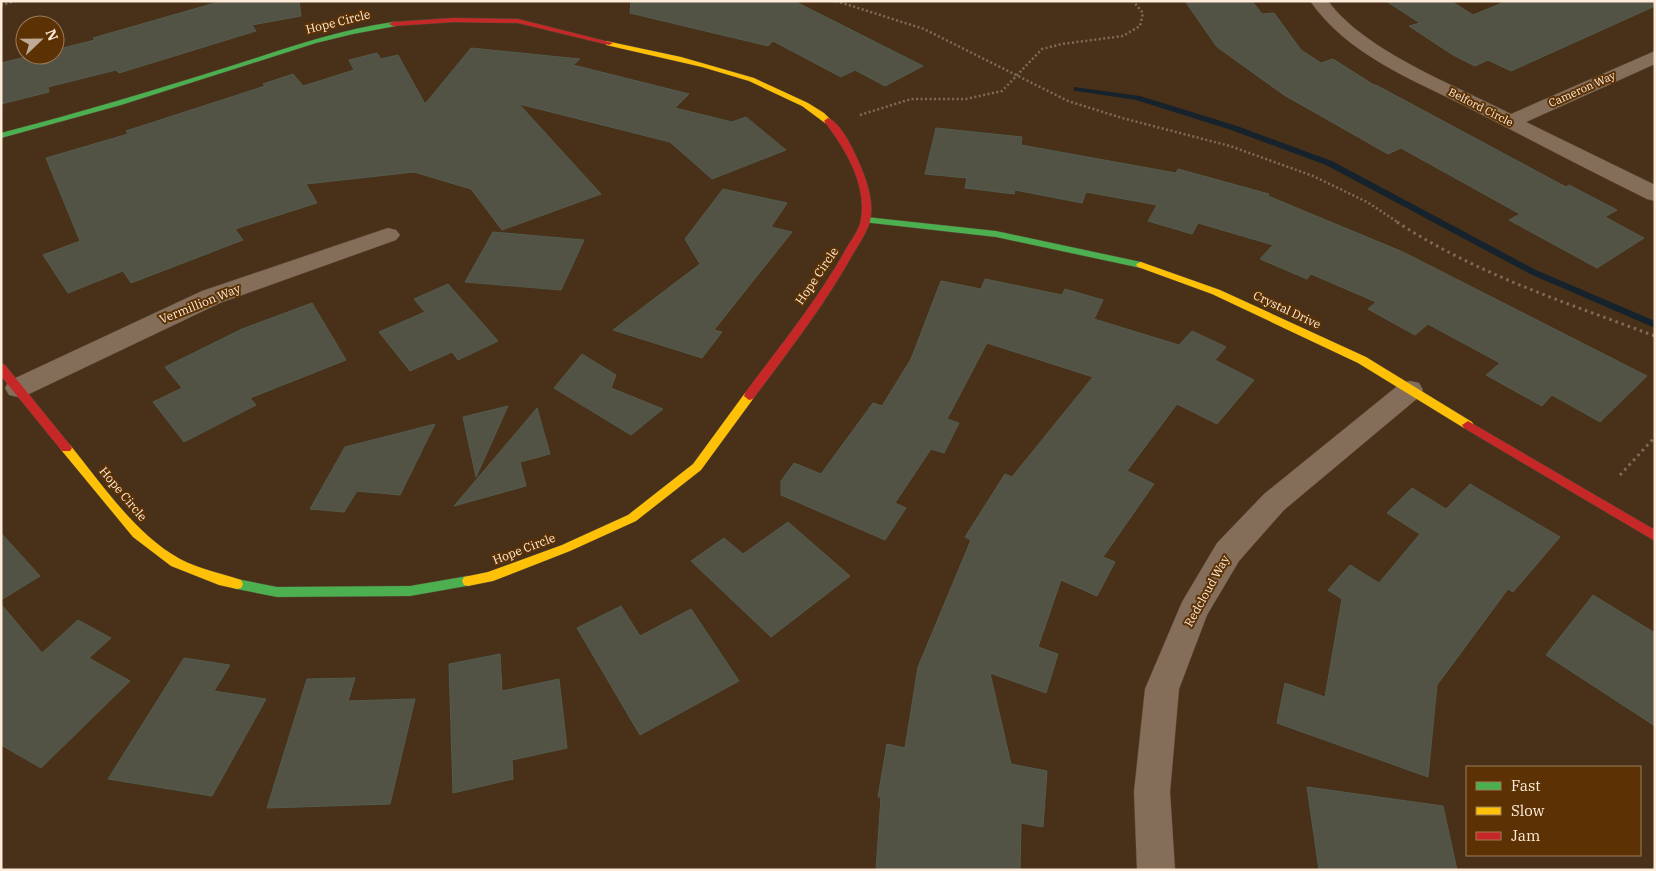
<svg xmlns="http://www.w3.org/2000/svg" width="1656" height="871" viewBox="0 0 1656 871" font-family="'IBM Plex Serif',serif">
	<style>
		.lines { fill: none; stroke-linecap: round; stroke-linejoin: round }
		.stream { fill: #16232d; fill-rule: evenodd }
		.building { fill: #525245; stroke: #535c4e }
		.street-casing { stroke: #594938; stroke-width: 1 }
		.fast-casing { stroke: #594938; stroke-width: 1 }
		.slow-casing { stroke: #594938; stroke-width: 1 }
		.jam-casing { stroke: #594938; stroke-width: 1 }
		.path-far1 { stroke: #7e6c5b; stroke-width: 2.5; stroke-dasharray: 2 2.5; stroke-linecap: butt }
		.path { stroke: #7e6c5b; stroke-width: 3; stroke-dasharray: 2.5 4; stroke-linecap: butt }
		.street { fill: #846e5a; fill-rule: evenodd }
		.fast { fill: #4caf50; fill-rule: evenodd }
		.slow { fill: #ffc107; fill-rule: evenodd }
		.jam { fill: #c62828; fill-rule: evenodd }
		.labels { text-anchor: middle; stroke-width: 4; stroke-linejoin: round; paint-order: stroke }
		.far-street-label { font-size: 11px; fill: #feebda; stroke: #5c3204 }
		.street-label { font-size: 12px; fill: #feebda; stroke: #5c3204 }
	</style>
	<rect width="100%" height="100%" fill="#483118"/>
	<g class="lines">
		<path class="stream" d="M1074,87l66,9 97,30 95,35 204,109 119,51v7l-125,-54 -204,-109 -95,-35 -95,-30 -59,-9h-3z"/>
	</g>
	<path class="building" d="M222,1h77l2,15 -49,9 4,6 -137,42 -3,-3 -68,17 1,5 -48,12v-41l33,-8h21v-5l40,-10 -2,-2z
		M631,1h163l129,65 -38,20 -30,-16 -14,7 -68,-36 -5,5 -138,-33z
		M1185,1h67l10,13 12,-1 27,37 20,13 12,-4 41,26h2l190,102 3,-2 48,25 -12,7 39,21 -47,30 -88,-48 11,-6 -119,-66 -13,6 -104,-59 -67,-48z
		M1386,1h65l22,14 34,-14h148v5l-144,65 -23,-11 -13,6 -22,-11 -44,-29 11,-3z
		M471,48l109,11 -7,6 116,29 -14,14 57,14 14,-5 40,33 -74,29 -42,-37 -151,-38 82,90 -99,36 -31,-41 -57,-17 -108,12 11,19 -82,26 8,11 -112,43 -8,-12 -55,22 -25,-38 37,-14 -34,-83 82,-24 -2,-3 139,-45 -2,-2 30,-10 10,12 51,-16 -5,-10 28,-7 4,6 17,-4 27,49z
		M936,128l86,9 -1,8 155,28 2,-4 91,25 -1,2 135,56 244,124 -47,46 -48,-27 -10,11 -56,-31 14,-12 -72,-39 -13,11 -47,-26 8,-7 -65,-28 -4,5 -47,-20 13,-14 -75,-22 -6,11 -44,-13 9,-16 -71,-13 -4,11 -67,-13 -1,4 -49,-6 2,-10 -42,-4z
		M723,189l64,14 -16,24 21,5 -78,98 8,2 -20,26 -89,-28 87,-66 -15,-25z
		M493,232l91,8 -23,50 -96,-8z
		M985,279l77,16 3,-6 38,11 -9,19 85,26 13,-14 34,16 -11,13 39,20 -37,44 -40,-20 -50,67 27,13 -51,73 12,5 -18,34 -36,-16 -23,67 20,7 -12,39 -56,-20 21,91 36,7 -4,56 -22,-4 -1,47h-144l5,-73h-3l9,-53 18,4 13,-81 53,-127 -6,-3 40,-63 7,3 81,-100 -106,-34 -40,76 12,4 -15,30 -13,-4 -36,54 11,5 -21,32 -104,-45v-14l13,-18 27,11 52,-71 9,3 29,-47 30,-78 40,8z
		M448,284l50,57 -40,19 -6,-8 -42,19 -31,-39 46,-20 -11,-13z
		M312,303l34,57 -96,38 6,7 -72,37 -31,-40 29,-14 -17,-21 77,-38z
		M582,354l34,21 -5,13 52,21 -32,26 -77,-47z
		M508,406l-32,71 -13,-60z
		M537,408l13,46 -30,8 6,24 -72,20z
		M435,424l-35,71 -43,-4 -13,21 -34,-3 35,-62z
		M1470,484l90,53 -47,55 -5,-3 -71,96 -9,92 -151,-54 8,-40 40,14 17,-98 -14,-9 22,-25 29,18 41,-49 -33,-21 25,-25 34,21z
		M788,522l62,54 -79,61 -80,-76 33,-23 19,16z
		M1,533l39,43 -39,24z
		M1593,595l62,38v93l-109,-71z
		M1,604l41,49 36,-33 33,18 -22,20 41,23 -89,87 -40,-23z
		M621,606l19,30 51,-27 48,72 -99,54 -63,-107z
		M500,654l2,37 57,-12 8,69 -55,12 1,19 -60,14 -4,-129z
		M184,658l46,7 -16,26 52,8 -54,97 -104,-17z
		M355,678l-7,23 67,-2 -25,105 -123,4 40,-129z
		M1307,787l136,19 14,64h-138z"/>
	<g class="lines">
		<defs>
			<path id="street" d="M1310,1h18c38,51 127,84 183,113l144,-63v13l-129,58 129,63v16l-8,-2c-61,-30 -120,-61 -180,-92 -56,-28 -120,-53 -157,-106z
				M388,228l8,2 4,5 -4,5 -176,63 -193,92 -9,2 -9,-2 -4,-7 4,-7 193,-90z
				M1410,381l9,2 4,7 -4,7 -135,113 -45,51 -32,54 -28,74 -9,103 5,78h-38l-3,-78 11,-103 37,-87 35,-59 47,-49 137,-111z"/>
			<path id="fast" d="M393,22l4,2 -1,2 -43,8 -37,9 -195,62 -120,33v-5c78,-20 154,-43 230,-67 54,-17 106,-36 162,-44z
				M866,217l130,14 145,31 5,3 -5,3 -145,-31 -133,-15 -2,-2z
				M468,576l4,1 2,4 -2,4 -62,11 -133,1 -40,-8 -4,-1 -2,-4 2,-4 4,-1 40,8 133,-1z"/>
			<path id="slow" d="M606,41l75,16 73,21 54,25 16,10 8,8 -1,2h-6l-23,-17 -53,-25 -47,-14 -96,-22z
				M1141,262l79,28 146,67 106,65 2,3 -2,3h-8l-106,-65 -146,-69 -74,-27 -2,-2 2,-2z
				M749,392l5,4 -1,3 -52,71 -65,51 -66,30 -77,30 -25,5 -4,-1 -2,-4 2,-4 24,-5 74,-27 66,-30 65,-51 52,-71z
				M66,444l4,1c32,39 65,89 110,114 19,10 41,14 61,21l2,4 -2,4 -4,1 -18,-4 -48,-19 -38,-29 -71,-86 -2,-3 2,-3z"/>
			<path id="jam" d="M454,18l64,1 95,24 -4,2 -91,-22 -64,-1 -61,4 -4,-2 4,-2z
				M828,118c12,5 22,25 27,36 9,19 20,45 15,67 -3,11 -11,23 -17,33 -29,52 -65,98 -100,145l-4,1 -5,-4 1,-3c35,-47 72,-92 101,-144 5,-9 14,-20 15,-30 6,-36 -17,-72 -37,-98z
				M1,364l4,1 65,80 2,3 -2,3h-8l-61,-75z
				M1468,421l187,109v11l-191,-113 -2,-3z"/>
		</defs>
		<use href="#street" class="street-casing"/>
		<use href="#fast" class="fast-casing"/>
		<use href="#slow" class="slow-casing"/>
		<use href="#jam" class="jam-casing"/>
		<path class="path-far1" d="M836,1l88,28 144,72 54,17 108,28 83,30 54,26 32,21
			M1,5l14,-4
			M860,115l51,-16h55l36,-8 40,-42 20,-5 61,-8 17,-10 3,-13 -10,-12"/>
		<path class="path" d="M1397,222c79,52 170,81 258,114
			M1620,475l35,-38"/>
		<use href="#street" class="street"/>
		<use href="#fast" class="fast"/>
		<use href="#slow" class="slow"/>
		<use href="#jam" class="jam"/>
	</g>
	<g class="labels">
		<g class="far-street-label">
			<text transform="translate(1582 89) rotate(-24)" y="4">Cameron Way</text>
			<text transform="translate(1481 107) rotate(27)" y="4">Belford Circle</text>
		</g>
		<g class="street-label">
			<text transform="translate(338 22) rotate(-14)" y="4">Hope Circle</text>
			<text transform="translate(817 276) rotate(-56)" y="4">Hope Circle</text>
			<text transform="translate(200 304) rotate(-22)" y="4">Vermillion Way</text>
			<text transform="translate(1287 310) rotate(25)" y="4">Crystal Drive</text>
			<text transform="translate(123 494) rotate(50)" y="4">Hope Circle</text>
			<text transform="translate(524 549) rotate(-21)" y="4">Hope Circle</text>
			<text transform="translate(1207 591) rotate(-61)" y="4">Redcloud Way</text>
		</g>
	</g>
	<rect width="1656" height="871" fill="none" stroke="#feebda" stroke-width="5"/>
	<rect x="1466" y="766" width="175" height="90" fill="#5c3204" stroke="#9d7c5a"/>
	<rect x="1476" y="782" width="25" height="8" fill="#4caf50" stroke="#9d7c5a"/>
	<text x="1511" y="791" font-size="15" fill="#feebda">Fast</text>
	<rect x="1476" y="807" width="25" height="8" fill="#ffc107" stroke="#9d7c5a"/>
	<text x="1511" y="816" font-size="15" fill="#feebda">Slow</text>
	<rect x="1476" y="832" width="25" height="8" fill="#c62828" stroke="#9d7c5a"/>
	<text x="1511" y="841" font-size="15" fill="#feebda">Jam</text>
	<g transform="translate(40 40) rotate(68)"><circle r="24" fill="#5c3204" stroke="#9d7c5a"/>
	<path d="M0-4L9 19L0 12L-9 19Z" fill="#beaa96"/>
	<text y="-8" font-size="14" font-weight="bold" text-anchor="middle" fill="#feebda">N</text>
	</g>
</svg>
